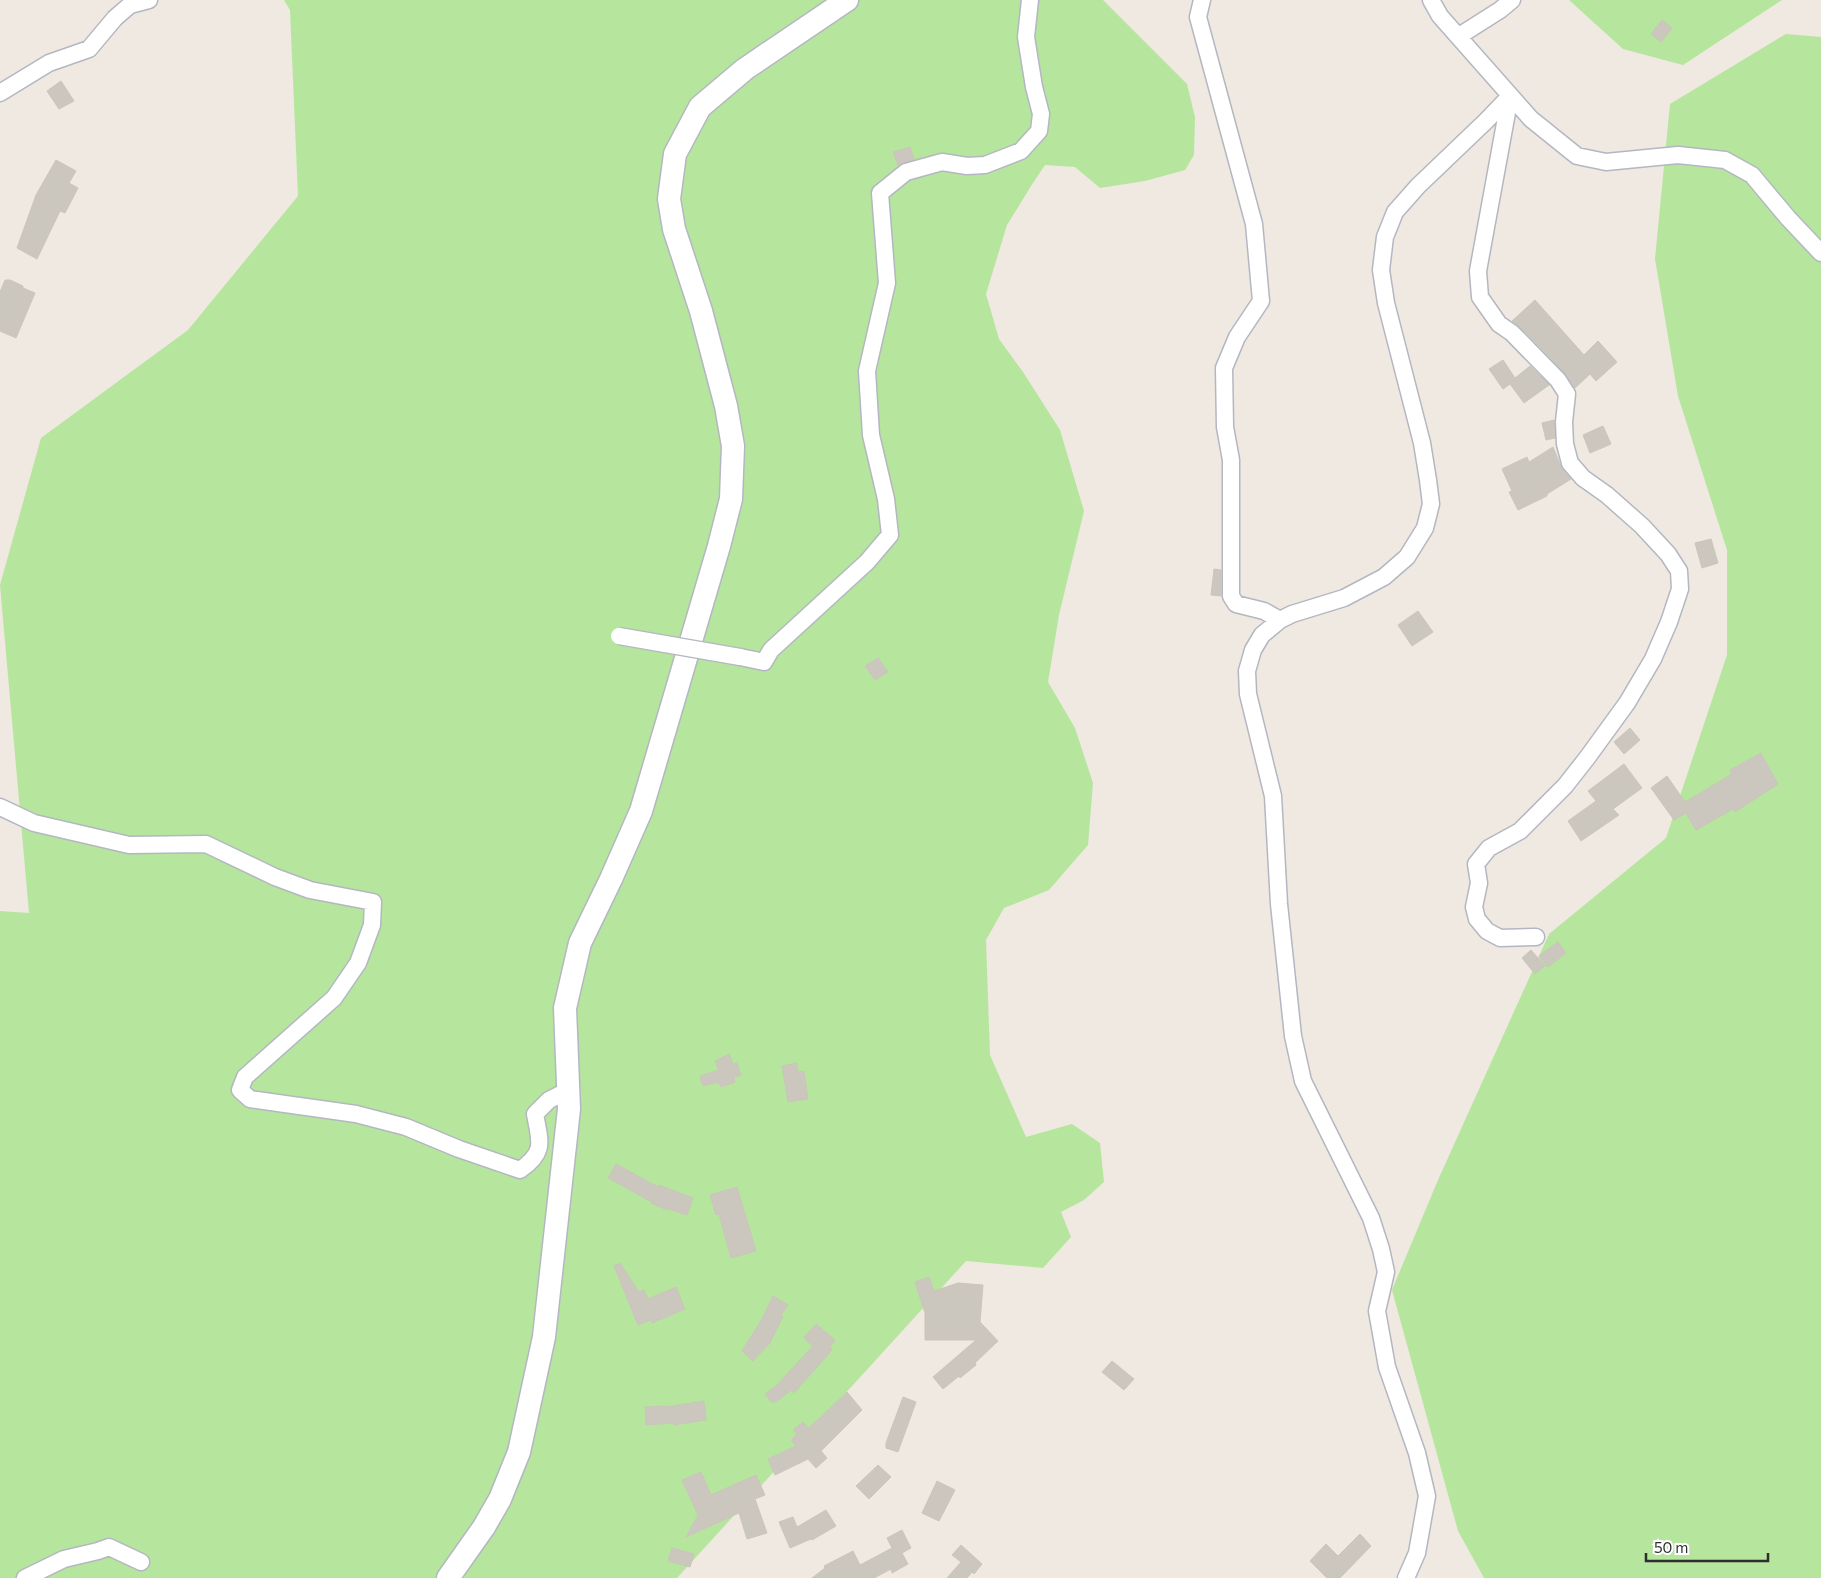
<svg xmlns="http://www.w3.org/2000/svg" width="1821" height="1578" viewBox="0 0 1821 1578" font-family="Commissioner,sans-serif">
	<style>
		.green { fill: #b6e59e }
		.building { fill: #cbc7bf; stroke: #cbc5ba }
		.lines { fill: none; stroke-linecap: round; stroke-linejoin: round }
		.street-casing { stroke: #b4b7c1; stroke-width: 19 }
		.secondary-casing { stroke: #b4b7c1; stroke-width: 25 }
		.street { stroke: #fff; stroke-width: 16 }
		.secondary { stroke: #fff; stroke-width: 22 }
		.street-bridge-casing { stroke: #b4b7c1; stroke-width: 19; stroke-linecap: butt }
		.street-bridge { stroke: #fff; stroke-width: 16 }
	</style>
	<rect width="100%" height="100%" fill="#efe9e1"/>
	<path class="green" d="M284,0h819l84,84 8,33 -1,38 -9,15 -40,11 -45,7 -25,-21 -30,-2 -14,21 -24,39 -21,69 13,45 24,33 37,58 24,81 -25,104 -11,67 27,46 18,55 -5,62 -39,45 -45,18 -18,32 4,115 36,82 46,-13 28,19 4,39 -20,18 -23,12 10,25 -28,31 -77,-7 -289,317h-677v-667l29,2 -29,-328 41,-147 147,-108 110,-134 -8,-186z
		M1569,0h213l-99,65 -60,-16z
		M1786,34l35,3v1541h-337l-26,-47 -66,-241 46,-110 111,-246 117,-96 61,-183v-105l-49,-154 -23,-137 15,-155z"/>
	<path class="building" d="M1662,20l10,8 -11,14 -10,-8z
		M61,81l13,20 -15,8 -12,-18z
		M910,147l4,12 -16,6 -5,-13z
		M56,160l20,11 -7,12 9,5 -13,25 -5,-2 -23,48 -20,-11 19,-53z
		M5,280h5l13,6v2l12,5 -19,45 -16,-7v-39z
		M1535,300l49,55 14,-14 19,21 -21,19 -6,-7 -15,14 -10,-15 -46,-47 -7,-5z
		M1503,360l12,18 15,-12 19,19 -25,18 -14,-19 -7,5 -14,-20z
		M1554,420l1,18 -9,2 -4,-17z
		M1603,426l8,18 -21,9 -7,-18z
		M1553,447l9,22 9,10 -24,15v2l-29,14 -9,-18 3,-1 -10,-22 25,-12 2,5z
		M1711,539l7,24 -16,5 -7,-25z
		M1214,569l7,1v26l-10,-1z
		M1418,611l15,21 -21,14 -14,-21z
		M878,658l10,14 -13,8 -10,-14z
		M1630,728l10,12 -16,14 -10,-12z
		M1761,753l17,31 -43,28 -2,-3 -37,21 -10,-17 -12,7 -23,-32 16,-12 18,26 47,-28 -2,-4z
		M1624,764l18,24 -29,21 6,6 -38,26 -13,-20 28,-20 -8,-10z
		M1558,942l8,11 -18,14 -9,-11z
		M1531,950l14,16 -10,8 -13,-16z
		M729,1054l4,10 4,-1 4,12 -7,2 1,5 -14,5 -2,-5 -16,4 -3,-10 19,-6 -4,-9z
		M797,1063l1,9 6,-1 4,28 -20,3 -6,-36z
		M616,1164l42,23 1,-2 34,13 -6,17 -19,-6 -1,1 -16,-7 1,-1 -44,-24z
		M737,1187l19,64 -25,7 -12,-44 -3,1 -6,-20z
		M620,1263l19,29 5,-2 4,9 28,-12 9,22 -33,14 -1,-3 -13,5 -24,-59z
		M929,1277l5,14 24,-8 25,2 -3,37 18,19 -23,22 1,2 -16,13 -1,-2 -16,13 -10,-12 43,-37h-51v-27l-10,-31z
		M773,1296l15,9 -7,10 2,1 -13,27 -17,18 -11,-10 20,-32z
		M816,1324l19,16 -5,7 2,3 -38,43 -3,-3 -15,12h-5l-6,-8 12,-9 36,-39 -9,-8z
		M1112,1361l22,18 -10,11 -22,-18z
		M847,1392l15,18 -41,41 6,7 -11,10 -8,-9 -33,16 -7,-16 28,-13 -5,-6 6,-6 -4,-4 10,-8 6,6z
		M903,1397l13,5 -18,50 -12,-4v-5z
		M704,1401l2,19 -32,5v-2l-28,2 -1,-18 22,-1v1z
		M878,1465l13,12 -22,22 -13,-13z
		M701,1472l10,23 45,-20 9,20 -10,4 12,34 -20,6 -8,-26 -53,24 12,-22 -16,-35z
		M937,1481l18,9 -16,31 -17,-8z
		M826,1510l10,16 -24,14 -1,-1 -21,9 -11,-26 14,-5 4,10z
		M902,1530l9,18 -9,5 6,11 -16,9 -1,-4 -17,9h-62l13,-10 -1,-2 29,-15 7,14 32,-17 -5,-10z
		M1360,1534l11,12 -31,32h-13l-17,-17 16,-17 12,12z
		M961,1545l21,19 -8,10 -2,-2 -5,6h-20l14,-16 -9,-7z
		M672,1548l22,6 -4,13 -22,-6z"/>
	<g class="lines">
		<defs>
			<path id="street" d="M1202,0l-4,17 56,207 7,77 -24,36 -13,31 1,59 6,33v136l5,8 28,7 16,9
				M1431,0l9,16 91,103 46,37 29,6 72,-7 47,5 27,15 36,43 33,35
				M1459,36l41,-26 12,-10
				M0,93l49,-30 40,-14 26,-31 15,-13 19,-5
				M1510,96l-32,175 2,26 19,27 13,9 46,47 9,14 -3,28 1,22 5,19 13,15 24,17 35,31 26,28 11,17 1,18 -11,33 -16,37 -26,44 -40,55 -22,28 -45,45 -31,17 -13,16 3,19 -5,24 3,12 10,12 13,7 36,-1
				M740,657l24,5 7,-12 96,-88 23,-27 -4,-36 -15,-64 -4,-64 20,-88 -7,-90 26,-21 36,-10 25,4 18,-1 36,-14 18,-20 2,-17 -7,-27 -8,-50 4,-37
				M0,807l34,16 95,22 77,-1 69,33 35,13 63,12 -1,23 -14,38 -24,35 -89,79 -5,13 10,9 106,15 50,13 53,22 61,21c26,-18 20,-28 15,-56l14,-14 18,-9
				M25,1578l39,-19 34,-8 11,-4 32,15
				M1406,1578l11,-25 10,-57 -10,-43 -30,-86 -10,-56 9,-39 -5,-23 -10,-31 -68,-137 -10,-45 -14,-132 -6,-108 -25,-102 -1,-23 6,-21 9,-15 18,-15 12,-6 52,-16 40,-21 23,-20 18,-29 6,-24 -3,-24 -6,-37 -36,-140 -5,-33 4,-33 10,-25 23,-26 68,-65 24,-25"/>
			<path id="secondary" d="M448,1578l36,-51 16,-28 19,-47 25,-115 25,-228 -4,-101 15,-65 31,-64 30,-68 78,-265 12,-47 2,-53 -7,-40 -25,-95 -27,-82 -5,-30 6,-45 25,-47 45,-38 102,-69"/>
		</defs>
		<use href="#street" class="street-casing"/>
		<use href="#secondary" class="secondary-casing"/>
		<use href="#street" class="street"/>
		<use href="#secondary" class="secondary"/>
		<defs>
			<path id="street-bridge" d="M619,636l121,21"/>
		</defs>
		<use href="#street-bridge" class="street-bridge-casing"/>
		<use href="#street-bridge" class="street-bridge"/>
	</g>
	<path d="M1646 1553v8h122v-8" fill="none" stroke="#2e2e2e" stroke-width="2.5"/>
	<text x="1654" y="1553" font-size="15" fill="#2e2e2e" stroke="#ffffff" stroke-width="4" paint-order="stroke">50 m</text>
</svg>
